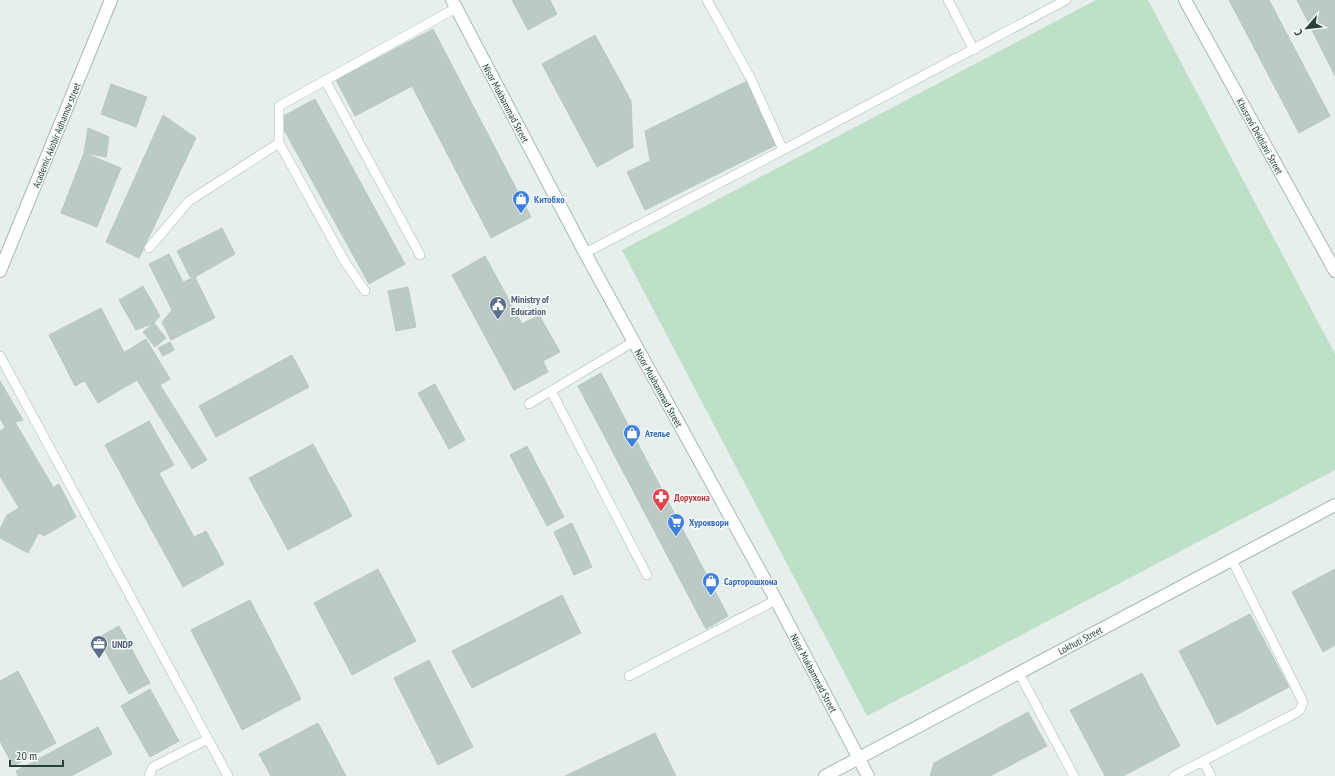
<svg xmlns="http://www.w3.org/2000/svg" width="1335" height="776" viewBox="0 0 1335 776" font-family="'PT Sans Narrow',sans-serif">
	<style>
		.green { fill: #bfe0c8 }
		.building { fill: #bbcac4; stroke: #b8c9c2 }
		.lines { fill: none; stroke-linecap: round; stroke-linejoin: round }
		.lane-casing { stroke: #a8b8b2; stroke-width: 10 }
		.street-casing { stroke: #a8b8b2; stroke-width: 14 }
		.secondary-casing { stroke: #a4bbb3; stroke-width: 14 }
		.lane { stroke: #fff; stroke-width: 9 }
		.street { stroke: #fff; stroke-width: 12 }
		.secondary { stroke: #fff; stroke-width: 12 }
		.labels { text-anchor: middle; stroke-width: 3; stroke-linejoin: round; paint-order: stroke }
		.street-label { font-size: 10px; fill: #24423a; stroke: #f7fbf9 }
		.shop-label { font-size: 10px; font-weight: bold; fill: #366cbe; stroke: #f7fbf9; text-anchor: start }
		.service-label { font-size: 10px; font-weight: bold; fill: #4e5e75; stroke: #f7fbf9; text-anchor: start }
		.health-label { font-size: 10px; font-weight: bold; fill: #be3a42; stroke: #f7fbf9; text-anchor: start }
	</style>
	<rect width="100%" height="100%" fill="#e6efeb"/>
	<path class="green" d="M1096,0h52l187,354v116l-468,246 -245,-466z"/>
	<path class="building" d="M512,0h38l7,14 -29,16z
		M1229,0h40l61,116 -31,17z
		M1297,0h38v76z
		M433,29l98,188 -40,21 -79,-152 -57,30 -19,-36z
		M595,35l36,66 2,46 -36,20 -55,-103z
		M751,79l31,63 -137,68 -18,-38 23,-11 -5,-30z
		M111,84l36,13 -11,30 -35,-13z
		M315,99l90,165 -36,20 -91,-165z
		M163,115l33,23 -57,120 -33,-16z
		M88,128l21,9 -3,20 -22,-4z
		M84,153l37,15 -24,59 -36,-14z
		M222,228l13,26 -40,23h-5l-13,-26z
		M169,254l14,28 12,-5 20,41 -44,22 -9,-18 10,-12 -23,-46z
		M485,256l37,68 17,-9 21,37 -17,9 5,11 -34,18 -62,-115z
		M143,286l17,30 -6,7 -18,7 -17,-30z
		M408,287l8,40 -20,4 -8,-40z
		M101,308l26,50 -52,28 -26,-51z
		M154,323l12,15 -11,9 -12,-15z
		M146,339l24,40 -10,6 47,75 -15,9 -55,-89 -39,23 -15,-25z
		M170,342l4,8 -11,6 -5,-8z
		M292,355l17,32 -93,50 -17,-31z
		M601,373l127,243 -22,13 -128,-243z
		M0,381l23,39 -8,2 -9,7 -6,-11z
		M435,384l30,56 -16,9 -31,-56z
		M149,421l25,44 -15,8 35,64 12,-6 18,33 -41,23 -78,-142z
		M15,422l38,65 -34,21 -19,-32v-45z
		M313,444l39,72 -64,34 -39,-72z
		M527,446l37,71 -17,9 -37,-71z
		M59,484l17,33 -32,19 -37,-21z
		M7,515l32,17 -11,21 -28,-15v-9z
		M572,523l20,44 -18,8 -20,-43z
		M378,569l38,72 -64,34 -38,-72z
		M1335,569v76l-12,7 -31,-60z
		M562,595l19,38 -109,55 -20,-37z
		M250,600l51,99 -59,31 -51,-100z
		M1250,614l39,73 -72,38 -38,-74z
		M119,626l31,57 -21,11 -31,-56z
		M429,660l44,87 -35,18 -44,-87z
		M18,671l38,72 -43,23 -13,-25v-60z
		M1142,673l38,73 -57,30h-18l-35,-66z
		M150,689l29,52 -29,16 -29,-51z
		M1028,712l19,34 -57,30h-60l4,-13z
		M318,723l28,53h-75l-12,-22z
		M98,727l14,27 -41,22h-53l-2,-5z
		M655,733l21,43h-111z"/>
	<g class="lines">
		<defs>
			<path id="lane" d="M707,0l44,79 32,71
				M948,0l26,50
				M325,80l95,175
				M149,248l40,-47 90,-58
				M585,253l198,-103 283,-150
				M365,291l-20,-29 -66,-119v-37l177,-98
				M0,356l228,420
				M551,391l96,184
				M529,404l104,-62
				M1019,673l55,103
				M629,676l147,-76
				M149,776l4,-9 55,-28
				M1174,776l29,-15
				M1211,776l-8,-15 93,-48 4,-3 3,-8 -71,-142"/>
			<path id="street" d="M1185,0l150,271
				M0,271l111,-271"/>
			<path id="secondary" d="M452,0l133,253 191,347 92,176
				M825,776l510,-271"/>
		</defs>
		<use href="#lane" class="lane-casing"/>
		<use href="#street" class="street-casing"/>
		<use href="#secondary" class="secondary-casing"/>
		<use href="#lane" class="lane"/>
		<use href="#street" class="street"/>
		<use href="#secondary" class="secondary"/>
	</g>
	<defs>
		<symbol id="shop-pin" viewBox="-11 -11 22 30"><path d="M0 17L-7.5 6A9.5 9.5 0 1 1 7.5 6Z" fill="#3f7fe0" stroke="#f7fbf9"/><path d="M-5-2.5h2.3a2.7 3.5 0 0 1 5.4 0H5L5.5 6h-11ZM-1.5-2.5h3a1.5 2.3 0 0 0-3 0Z" fill="#fff"/></symbol>
		<symbol id="civic-pin" viewBox="-11 -11 22 30"><path d="M0 17L-7.5 6A9.5 9.5 0 1 1 7.5 6Z" fill="#5c6f8a" stroke="#f7fbf9"/><path d="M-.6-6.5H3V-4.5H.6V-3L4-1V1h2V6H-6V1h2V-1L-.6-3ZM-1.2 2.5V6h2.4V2.5Z" fill="#fff"/></symbol>
		<symbol id="pharmacy-pin" viewBox="-11 -11 22 30"><path d="M0 17L-7.5 6A9.5 9.5 0 1 1 7.5 6Z" fill="#e0444e" stroke="#f7fbf9"/><path d="M-2-6h4v4h4v4h-4v4h-4v-4h-4v-4h4Z" fill="#fff"/></symbol>
		<symbol id="supermarket-pin" viewBox="-11 -11 22 30"><path d="M0 17L-7.5 6A9.5 9.5 0 1 1 7.5 6Z" fill="#3f7fe0" stroke="#f7fbf9"/><path d="M-6-5.5h2.5l.6 2H6L4.5 2H-2.5L-4.4-4H-6ZM-1.5 3.2a1.3 1.3 0 1 0 .1 0ZM3 3.2a1.3 1.3 0 1 0 .1 0Z" fill="#fff"/></symbol>
		<symbol id="office-pin" viewBox="-11 -11 22 30"><path d="M0 17L-7.5 6A9.5 9.5 0 1 1 7.5 6Z" fill="#5c6f8a" stroke="#f7fbf9"/><path d="M-6-3h4V-5.5h4V-3h4V5H-6ZM-1-4.5V-3h2v-1.5ZM-6 0V1H6V0Z" fill="#fff"/></symbol>
	</defs>
	<g fill-rule="evenodd">
		<use href="#shop-pin" x="511" y="189" width="20" height="27"/>
		<use href="#civic-pin" x="488" y="295" width="20" height="27"/>
		<use href="#shop-pin" x="622" y="423" width="20" height="27"/>
		<use href="#pharmacy-pin" x="651" y="487" width="20" height="27"/>
		<use href="#supermarket-pin" x="666" y="512" width="20" height="27"/>
		<use href="#shop-pin" x="701" y="571" width="20" height="27"/>
		<use href="#office-pin" x="89" y="634" width="20" height="27"/>
	</g>
	<g class="labels">
		<g class="street-label">
			<text transform="translate(506 103) rotate(62)" y="4">Nisor Mukhammad Street</text>
			<text transform="translate(56 135) rotate(-68)" y="4">Academic Akobir Adhamov street</text>
			<text transform="translate(1260 136) rotate(61)" y="4">Khusravi Dekhlavi Street</text>
			<text transform="translate(659 388) rotate(61)" y="4">Nisor Mukhammad Street</text>
			<text transform="translate(1080 640) rotate(-28)" y="4">Lokhuti Street</text>
			<text transform="translate(814 673) rotate(62)" y="4">Nisor Mukhammad Street</text>
		</g>
		<g class="shop-label">
			<text x="534" y="203">Китобхо</text>
			<text x="645" y="437">Ателье</text>
			<text x="689" y="526">Хуроквори</text>
			<text x="724" y="585">Сарторошхона</text>
		</g>
		<g class="service-label">
			<text x="511" y="303">Ministry of<tspan x="511" dy="12">Education</tspan></text>
			<text x="112" y="648">UNDP</text>
		</g>
		<g class="health-label">
			<text x="674" y="501">Дорухона</text>
		</g>
	</g>
	<g transform="translate(1307 28) rotate(242)" stroke="#f7fbf9" stroke-width="3" paint-order="stroke">
	<path d="M0-3L7 15L0 10L-7 15Z" fill="#24423a"/>
	<text y="-6" font-size="11" font-weight="bold" text-anchor="middle" fill="#24423a">С</text>
	</g>
	<path d="M10 760v6h53v-6" fill="none" stroke="#24423a" stroke-width="2"/>
	<text x="16" y="760" font-size="12" fill="#24423a" stroke="#f7fbf9" stroke-width="3" paint-order="stroke">20 m</text>
</svg>
